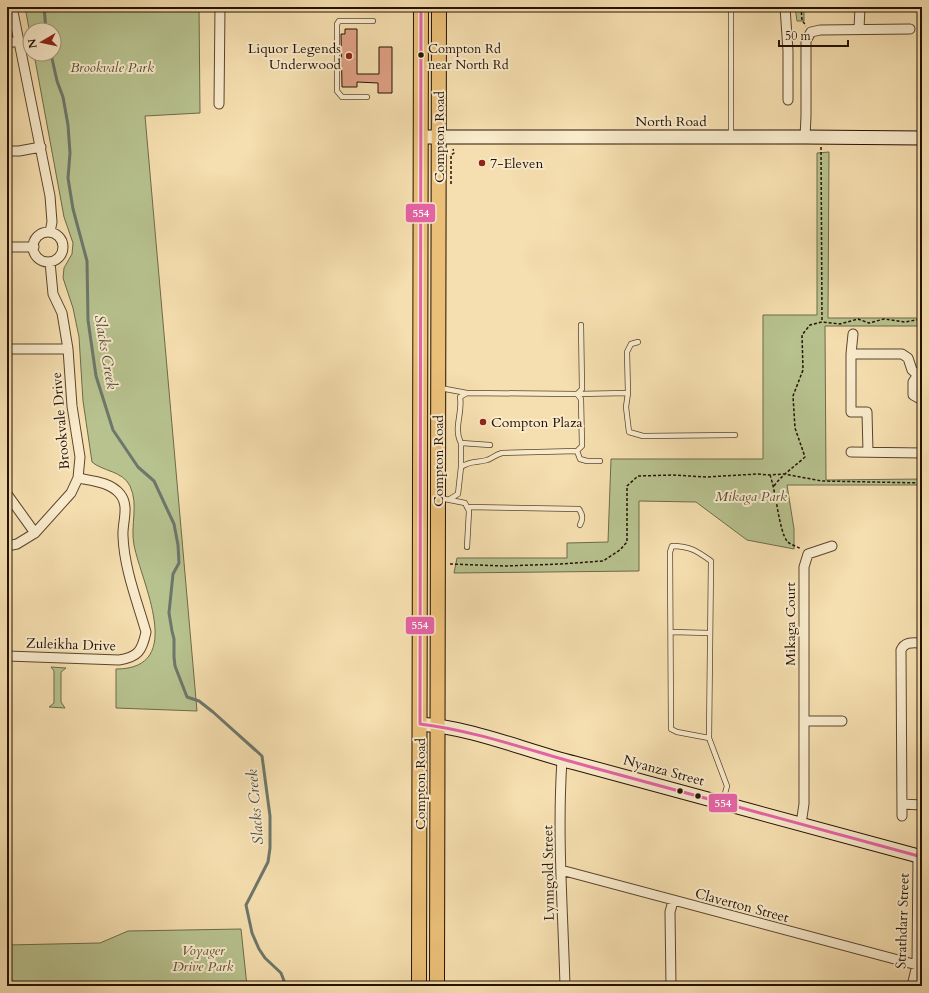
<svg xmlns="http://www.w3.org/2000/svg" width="929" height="993" viewBox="0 0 929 993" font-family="Cardo,serif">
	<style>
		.green { fill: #b7c28f; stroke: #6e6a49 }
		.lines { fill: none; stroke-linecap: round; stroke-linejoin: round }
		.stream { stroke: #6d776b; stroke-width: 3 }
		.building { fill: #dea084; stroke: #261203 }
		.lane-casing { stroke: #5a452e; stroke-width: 6 }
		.street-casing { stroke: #5a452e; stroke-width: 11 }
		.secondary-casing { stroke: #261203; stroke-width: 15 }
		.primary-casing { stroke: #261203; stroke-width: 16 }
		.path { stroke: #261203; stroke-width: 1.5; stroke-dasharray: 3 2; stroke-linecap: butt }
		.lane { stroke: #f8eacb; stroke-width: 4.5 }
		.street { stroke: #f8eacb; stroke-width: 9 }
		.secondary { stroke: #f8eacb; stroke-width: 13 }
		.primary { stroke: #eabf78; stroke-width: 14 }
		.bus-1-casing { stroke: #f8eacb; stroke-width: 6 }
		.bus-1 { stroke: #e463a4; stroke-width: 3 }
		.bus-dot { fill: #261203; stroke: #f8eacb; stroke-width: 1.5 }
		.poi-dot { fill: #8f2418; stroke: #f8eacb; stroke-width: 1.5 }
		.labels { text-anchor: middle; stroke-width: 4; stroke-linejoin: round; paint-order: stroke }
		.bus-label { font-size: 13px; fill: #261203; stroke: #f8eacb; text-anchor: start }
		.poi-label { font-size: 14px; fill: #261203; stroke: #f8eacb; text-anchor: start }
		.park-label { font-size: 14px; font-style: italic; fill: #595034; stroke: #f8eacb }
		.street-label { font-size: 14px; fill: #261203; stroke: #f8eacb }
		.water-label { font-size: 15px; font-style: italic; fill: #504d40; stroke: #f8eacb }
		.line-badge { stroke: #f8eacb; stroke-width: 1.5 }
		.badge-label { font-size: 11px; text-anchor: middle; font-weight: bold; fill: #fff }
	</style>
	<rect width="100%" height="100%" fill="#f5deaf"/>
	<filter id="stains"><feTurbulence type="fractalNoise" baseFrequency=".005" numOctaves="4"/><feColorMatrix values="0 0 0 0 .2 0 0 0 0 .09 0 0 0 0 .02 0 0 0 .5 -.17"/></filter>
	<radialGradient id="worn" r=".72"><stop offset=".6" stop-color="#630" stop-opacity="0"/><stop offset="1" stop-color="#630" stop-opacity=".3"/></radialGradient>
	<path class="green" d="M25,7h174l1,106 -55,3 52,595 -81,-3v-39c71,0 25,-87 18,-124 -4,-20 5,-40 -4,-59 -7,-15 -28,-15 -38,-24l-9,-61 -4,-64 -6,-29 -10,-30 1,-10 8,-14 1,-11 -9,-26 -30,-163h20v-24h-24v4z
		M795,7h9v14h-7z
		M829,152l-1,166h94v8h-97l1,154 96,-1v6h-135l7,44v20l-47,-9 -51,-38 -57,-1v70l-185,2 3,-15h110v-15l41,-1 3,-83h152v-144h54v-162z
		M51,667l15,1 -5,4v30l4,6 -16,-1 5,-4v-32z
		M241,929l6,57h-240v-41l93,-2 28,-12z"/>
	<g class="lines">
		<path class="stream" d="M44,7l2,23
			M51,54l6,27 6,16 5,28 2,28 -2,25 5,31 14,52 1,59 8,56 17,54 25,37 16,14 20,43 4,21 1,18 -6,11 -4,39 3,18 2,8v18l1,9 12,31 12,4 14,11 49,44 8,60v32l-2,14 -22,43 6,28 7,16 6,9 16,15 5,13"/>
	</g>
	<path class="building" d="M345,29h12v45h22v-27h13v46h-14v-10l-21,-1v5h-15l-1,-53h4z"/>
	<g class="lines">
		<defs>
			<path id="lane" d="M731,7v128
				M367,97h-25l-5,-6v-67l2,-3h34
				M440,388l27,5
				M628,393l-1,-41 4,-8 7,-2
				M577,394l51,-1 -2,14 3,25 14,4 92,-1
				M577,394l5,-5 -1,-64
				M461,443v24
				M577,451l3,8 7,2h13
				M440,498l25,5 4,8 -2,36
				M450,499l8,-5 3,-27c10,-7 16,-4 26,-7 5,-1 7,-5 15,-7l75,-2 5,-5 -1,-47 -4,-5 -110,-1 -7,4c3,16 -7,31 1,46l29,2
				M467,507l112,2c4,6 4,10 1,16
				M671,632l39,1
				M709,738l-32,-6 -6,-3 -1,-177 2,-6c18,0 25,5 39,15l-2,177 18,48 -4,15"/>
			<path id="street" d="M12,7l38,189 2,26 -2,10
				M785,7l3,44v49
				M859,29l1,-22
				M7,43l12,-2
				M219,104l1,-97
				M805,137l1,-21v-75l5,-9 9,-2 90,-1
				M7,151h12l22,-4
				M33 247a15 15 0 1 1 30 0a15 15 0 1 1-30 0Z
				M7,247h27
				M853,334l-2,20v58h16l1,40
				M7,349h61
				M851,354h51l6,4 4,12 10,9
				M917,376l-4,6v13l9,5
				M851,452l71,1
				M7,494l28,39
				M7,546l10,-2 18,-11 36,-40 7,-15 2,-21 -8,-51 -4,-57 -6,-36 -9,-19 -3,-32
				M7,656l112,4c19,-3 23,-9 27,-28 -9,-31 -22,-64 -23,-96 -1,-13 7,-30 -3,-42 -10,-12 -27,-13 -42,-16
				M805,721h37
				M562,760c-5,75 1,151 3,226
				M902,804l20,1
				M902,816l-1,-166c4,-9 12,-7 21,-7
				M801,824l3,-20v-237l4,-13 24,-8
				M561,870l356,95
				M671,986l-1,-74 3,-11
				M912,986l5,-21 1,-109"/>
			<path id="secondary" d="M421,137h384l117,1
				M420,724c54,4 103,26 155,39 116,31 231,63 347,94"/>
			<path id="primary" d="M419,986l2,-979
				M437,986l2,-979"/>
		</defs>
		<use href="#lane" class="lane-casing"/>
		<use href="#street" class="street-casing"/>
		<use href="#secondary" class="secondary-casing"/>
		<use href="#primary" class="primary-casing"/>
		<path class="path" d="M801,7l1,13 4,6
			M821,147l1,175
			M451,184v-29l3,-2 -1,-4
			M770,475c6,16 9,56 17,66 3,4 10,5 14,8
			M774,486c9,-12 20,-19 31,-29l-10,-29 -2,-32 10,-26 -1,-35 8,-10 12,-3 18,2 18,-5 11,4 15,-4 21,3 17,-3
			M450,564l55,2 56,-2 42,-3 17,-11 7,-8v-56l11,-10 35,-1 33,2 52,-3 12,1 14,-1 38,7 100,2"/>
		<use href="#lane" class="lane"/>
		<use href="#street" class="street"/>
		<use href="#secondary" class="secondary"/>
		<use href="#primary" class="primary"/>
		<defs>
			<path id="bus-1" d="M421,7l-1,717c57,7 111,27 167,42 112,30 223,61 335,91"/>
		</defs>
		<use href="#bus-1" class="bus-1-casing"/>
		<use href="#bus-1" class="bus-1"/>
	</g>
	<g class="bus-dot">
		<circle cx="421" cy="55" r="3.5"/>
		<circle cx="680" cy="791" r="3.5"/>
		<circle cx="698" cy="796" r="3.5"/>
	</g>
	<g class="poi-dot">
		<circle cx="349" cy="56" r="4"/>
		<circle cx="482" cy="163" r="4"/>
		<circle cx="483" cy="422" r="4"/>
	</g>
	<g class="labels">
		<g class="bus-label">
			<text x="428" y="53">Compton Rd<tspan x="428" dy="16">near North Rd</tspan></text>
		</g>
		<g class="poi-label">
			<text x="341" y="53" text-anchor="end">Liquor Legends<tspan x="341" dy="16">Underwood</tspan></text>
			<text x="490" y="168">7-Eleven</text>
			<text x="491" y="427">Compton Plaza</text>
		</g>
		<g class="park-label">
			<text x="112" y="72">Brookvale Park</text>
			<text x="751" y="501">Mikaga Park</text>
			<text x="203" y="955">Voyager<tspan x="203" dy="16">Drive Park</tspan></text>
		</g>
		<g class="street-label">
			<text x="671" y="126">North Road</text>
			<text transform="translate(439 137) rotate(-90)" y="5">Compton Road</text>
			<text transform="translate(60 421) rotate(-95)" y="5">Brookvale Drive</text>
			<text transform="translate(438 461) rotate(-90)" y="5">Compton Road</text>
			<text transform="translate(790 624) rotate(-90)" y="5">Mikaga Court</text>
			<text transform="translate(71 644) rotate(2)" y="5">Zuleikha Drive</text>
			<text transform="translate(664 770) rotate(15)" y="5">Nyanza Street</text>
			<text transform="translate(420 784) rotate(-90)" y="5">Compton Road</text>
			<text transform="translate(548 873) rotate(-91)" y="5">Lynngold Street</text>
			<text transform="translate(742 905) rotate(15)" y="5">Claverton Street</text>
			<text transform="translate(902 921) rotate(-88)" y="5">Strathdarr Street</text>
		</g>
		<g class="water-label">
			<text transform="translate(106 352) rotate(80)" y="5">Slacks Creek</text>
			<text transform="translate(255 807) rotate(-95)" y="5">Slacks Creek</text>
		</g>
	</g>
	<g class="line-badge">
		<rect x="405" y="203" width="31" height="20" rx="4" fill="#e463a4"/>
		<rect x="405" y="616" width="30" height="19" rx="4" fill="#e463a4"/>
		<rect x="708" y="793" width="30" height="20" rx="4" fill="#e463a4"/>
	</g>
	<g class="badge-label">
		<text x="421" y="217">554</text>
		<text x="420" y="629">554</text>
		<text x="723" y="807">554</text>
	</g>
	<rect width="929" height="993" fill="none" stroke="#f5deaf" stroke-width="24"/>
	<rect x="8" y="8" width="913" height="977" fill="none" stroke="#261203" stroke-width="2"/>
	<rect x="12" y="12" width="905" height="969" fill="none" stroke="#261203"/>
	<g transform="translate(42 42) rotate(261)"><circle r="19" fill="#f8eacb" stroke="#a4947b"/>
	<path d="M0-3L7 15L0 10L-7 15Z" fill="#8f2418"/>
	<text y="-6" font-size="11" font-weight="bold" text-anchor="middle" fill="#261203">N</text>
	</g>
	<path d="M779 40v6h69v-6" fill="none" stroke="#261203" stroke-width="2"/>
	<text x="785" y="40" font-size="12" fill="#261203" stroke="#f8eacb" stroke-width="3" paint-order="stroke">50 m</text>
	<rect width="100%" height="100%" filter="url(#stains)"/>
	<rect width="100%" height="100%" fill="url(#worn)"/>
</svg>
